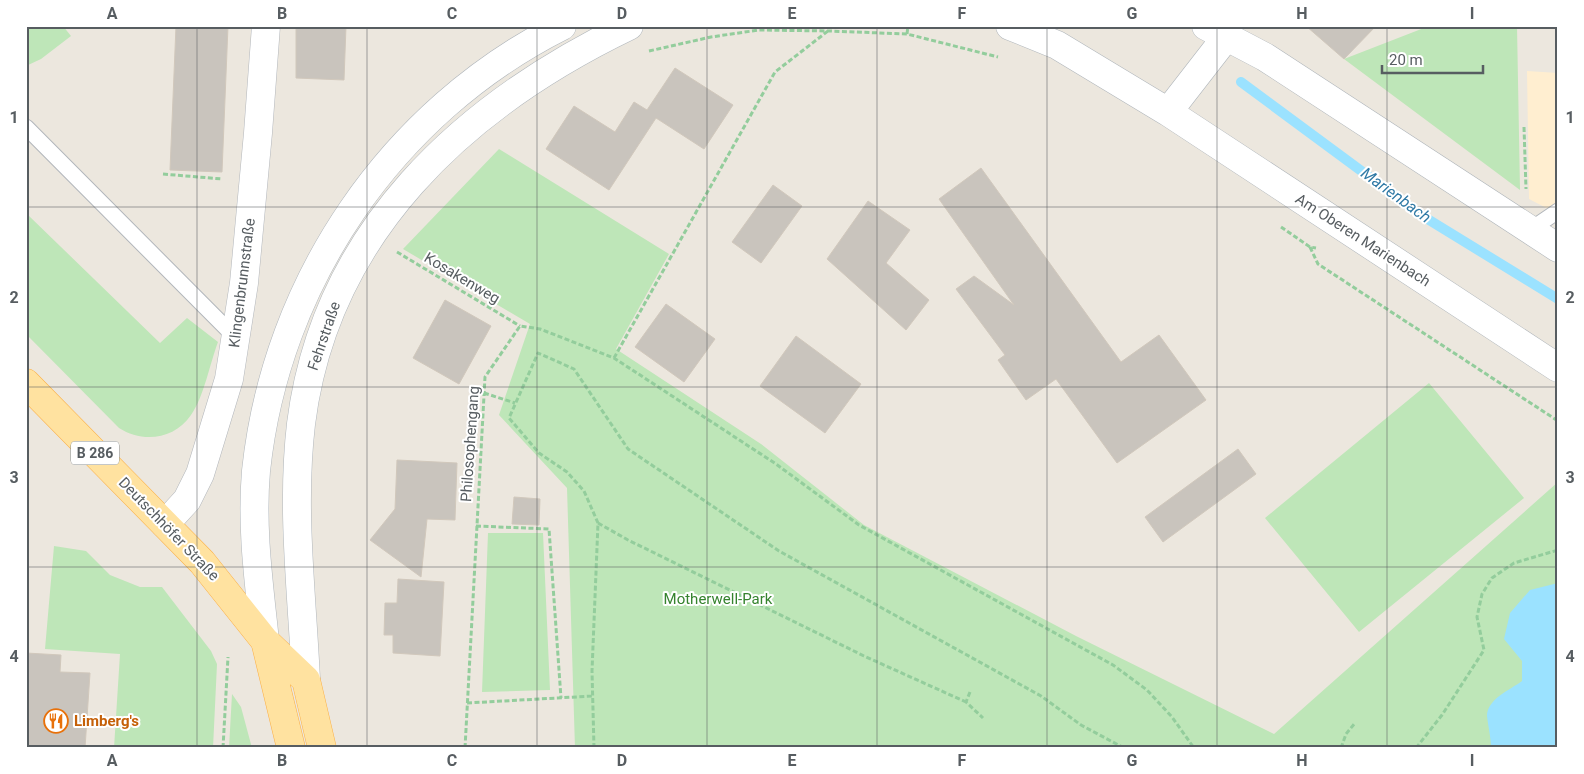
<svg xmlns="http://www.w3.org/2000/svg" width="1584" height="774" viewBox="0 0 1584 774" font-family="Roboto,sans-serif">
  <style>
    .commercial { fill: #ffeed0 }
    .green { fill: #bee6b8 }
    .water { fill: #9be2ff }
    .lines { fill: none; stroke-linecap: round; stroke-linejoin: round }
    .stream { stroke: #9be2ff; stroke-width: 10 }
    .building { fill: #c9c4bd; stroke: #d1c8bc }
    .service-casing { stroke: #b2b6bb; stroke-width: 17 }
    .minor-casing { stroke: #b2b6bb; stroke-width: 29 }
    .secondary-casing { stroke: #b0b6bb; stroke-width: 29 }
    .primary-casing { stroke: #fbb048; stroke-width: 29 }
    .path { stroke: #93cd9c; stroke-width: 3; stroke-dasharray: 5 2.5; stroke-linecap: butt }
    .service { stroke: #fff; stroke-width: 15 }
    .minor { stroke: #fff; stroke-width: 28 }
    .secondary { stroke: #fff; stroke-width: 28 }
    .primary { stroke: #ffe2a0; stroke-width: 28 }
    .grid { fill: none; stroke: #575d61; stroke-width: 1; stroke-opacity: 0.55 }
    .labels { text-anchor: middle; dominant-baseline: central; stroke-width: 4; stroke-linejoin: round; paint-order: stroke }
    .shield { fill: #fff; stroke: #898e90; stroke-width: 1 }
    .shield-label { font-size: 14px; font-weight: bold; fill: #575d61 }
    .street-label { font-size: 15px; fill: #575d61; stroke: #fff }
    .park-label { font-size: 15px; fill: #35832e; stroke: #fff }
    .food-label { font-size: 15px; font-weight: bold; fill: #c56008; stroke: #fff; text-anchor: start }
    .water-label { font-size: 16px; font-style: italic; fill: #2f79a5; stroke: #fff }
    .neatline { fill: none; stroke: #575d61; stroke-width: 2 }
    .grid-label { font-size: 16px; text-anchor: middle; font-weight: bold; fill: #575d61 }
  </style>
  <rect width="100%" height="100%" fill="#ece7de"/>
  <path class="commercial" d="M1527 71 1558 73V214L1529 199Z"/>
  <path class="green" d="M26 26H63L71 36 41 59 26 66Z
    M1429 26H1517L1520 190 1344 59Z
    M499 149 669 254 616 349 761 444 864 525 1076 636 1274 734 1558 482V748H575L567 488 499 415 530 324 403 249Z
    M27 214 160 343 187 318 218 342C210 363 204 397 191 415 174 440 142 443 119 428L26 334Z
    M1429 383 1524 498 1359 632 1265 518Z
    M488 533H543L550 690 482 692Z
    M54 546 86 551 110 575 140 587H162L211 651 217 664 213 748H114L120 654 45 649Z
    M232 694 241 707 252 748H229Z"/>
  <path class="water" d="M1558 583V748H1491C1491 738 1488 725 1487 716 1487 699 1510 690 1522 681V661L1504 639 1510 613 1530 590Z"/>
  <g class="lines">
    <path class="stream" d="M1241 82 1421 215 1558 299"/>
  </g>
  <path class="building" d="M176 26H228L222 172 170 170Z
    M296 26H346L344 80 296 78Z
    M1306 26H1376L1344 59Z
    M675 68 733 105 704 149 656 118 609 190 546 149 574 106 615 132 634 102 647 110Z
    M981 168 1121 362 1159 335 1206 400 1117 463 1056 379 1026 400 998 360 1005 355 956 289 974 276 1014 305 939 199Z
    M773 185 802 206 761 263 732 242Z
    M868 201 910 230 886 263 929 300 906 330 827 259Z
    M445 300 491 326 459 384 413 358Z
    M666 304 715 339 684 382 635 347Z
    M796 336 861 384 825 433 760 386Z
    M1238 449 1256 474 1163 542 1145 517Z
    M397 460 457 463 455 520 427 519 421 577 370 540 395 509Z
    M514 497 540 499 539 525 512 524Z
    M398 579 444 582 440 656 393 653V635H384L385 603H397Z
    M26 653 61 655 60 672 90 673 85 748H26Z"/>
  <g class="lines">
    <g class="service-casing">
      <path id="service" d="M26 127 236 338
        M1530 230 1558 211"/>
    </g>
    <g class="minor-casing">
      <path id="minor" d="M165 524 187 500 200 474 229 379 244 283 258 133 266 26"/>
    </g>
    <g class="secondary-casing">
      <path id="secondary" d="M1010 26 1057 45 1168 112 1558 368
        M1206 26 1265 57 1558 248
        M1168 112 1227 36
        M265 641C259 584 251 528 256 471 276 282 391 112 562 26
        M306 680C302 594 291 509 301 424 325 232 463 106 629 26"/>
    </g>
    <g class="primary-casing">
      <path id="primary" d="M26 383 202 562 265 641 306 680 322 748
        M265 641 291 748"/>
    </g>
    <path class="path" d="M907 34 908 26
      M649 51 711 37 759 30 829 31 907 34 998 57
      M1524 127 1526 189
      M163 174 222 179
      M1281 227 1310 247 1316 248
      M1310 247 1318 264 1558 421
      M397 252 520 326
      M614 358 775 72 828 31
      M484 393 515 403
      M598 523 628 540 864 656 966 702
      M476 526 549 529 561 698
      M970 692 966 702 983 718
      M467 703 593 696
      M223 748 228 657
      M465 748 485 377 520 326 540 329 614 358 776 464 859 525 1113 665 1147 690 1172 717 1194 748
      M594 748 592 671 598 523 584 491 567 472 539 453 509 418 538 353 574 369 628 449 779 551 1041 696 1081 725 1124 748
      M1341 748 1346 734 1355 723
      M1416 748 1442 715 1484 650 1477 617 1482 594 1492 578 1514 563 1558 550"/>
    <use href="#service" class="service"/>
    <use href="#minor" class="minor"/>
    <use href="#secondary" class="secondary"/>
    <use href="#primary" class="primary"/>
  </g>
  <path class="grid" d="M197 26V748M367 26V748M537 26V748M707 26V748M877 26V748M1047 26V748M1217 26V748M1387 26V748M26 207H1558M26 387H1558M26 567H1558"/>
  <defs>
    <g id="restaurant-ring" transform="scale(1.25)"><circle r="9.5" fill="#fff" stroke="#e8710a" stroke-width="1.5"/><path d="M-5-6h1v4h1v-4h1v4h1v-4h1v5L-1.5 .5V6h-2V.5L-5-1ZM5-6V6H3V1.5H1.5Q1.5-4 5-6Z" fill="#e8710a"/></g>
  </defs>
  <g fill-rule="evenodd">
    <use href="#restaurant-ring" x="56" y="721"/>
  </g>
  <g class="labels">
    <rect class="shield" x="71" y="441.5" width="48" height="23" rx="4"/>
    <g class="shield-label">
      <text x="95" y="453">B 286</text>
    </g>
    <g class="street-label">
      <text transform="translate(1363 240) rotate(33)">Am Oberen Marienbach</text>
      <text transform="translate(462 278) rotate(31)">Kosakenweg</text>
      <text transform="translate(242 283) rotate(-83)">Klingenbrunnstraße</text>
      <text transform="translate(324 336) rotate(-71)">Fehrstraße</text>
      <text transform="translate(470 444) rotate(-86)">Philosophengang</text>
      <text transform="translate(169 529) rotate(46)">Deutschhöfer Straße</text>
    </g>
    <g class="park-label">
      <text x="718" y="599">Motherwell-Park</text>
    </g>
    <g class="food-label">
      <text x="74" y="721">Limberg's</text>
    </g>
    <g class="water-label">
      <text transform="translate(1396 195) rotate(36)">Marienbach</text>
    </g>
  </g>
  <rect width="1584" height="774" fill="none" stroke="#ffffff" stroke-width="55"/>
  <path d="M1382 65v8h101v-8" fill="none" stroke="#575d61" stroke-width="2.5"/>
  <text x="1389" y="65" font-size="15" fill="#575d61" stroke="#ffffff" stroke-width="4" paint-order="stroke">20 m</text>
  <rect x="28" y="28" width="1528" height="718" class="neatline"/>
  <g class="grid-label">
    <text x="112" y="19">A</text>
    <text x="282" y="19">B</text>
    <text x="452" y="19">C</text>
    <text x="622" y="19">D</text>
    <text x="792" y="19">E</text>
    <text x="962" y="19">F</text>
    <text x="1132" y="19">G</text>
    <text x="1302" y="19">H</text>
    <text x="1472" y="19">I</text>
    <text x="14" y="123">1</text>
    <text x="1570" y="123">1</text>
    <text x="14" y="303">2</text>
    <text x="1570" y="303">2</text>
    <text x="14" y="483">3</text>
    <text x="1570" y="483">3</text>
    <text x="14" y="662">4</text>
    <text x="1570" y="662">4</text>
    <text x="112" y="766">A</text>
    <text x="282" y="766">B</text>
    <text x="452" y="766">C</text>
    <text x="622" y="766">D</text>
    <text x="792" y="766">E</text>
    <text x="962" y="766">F</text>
    <text x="1132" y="766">G</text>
    <text x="1302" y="766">H</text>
    <text x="1472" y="766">I</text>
  </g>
</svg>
